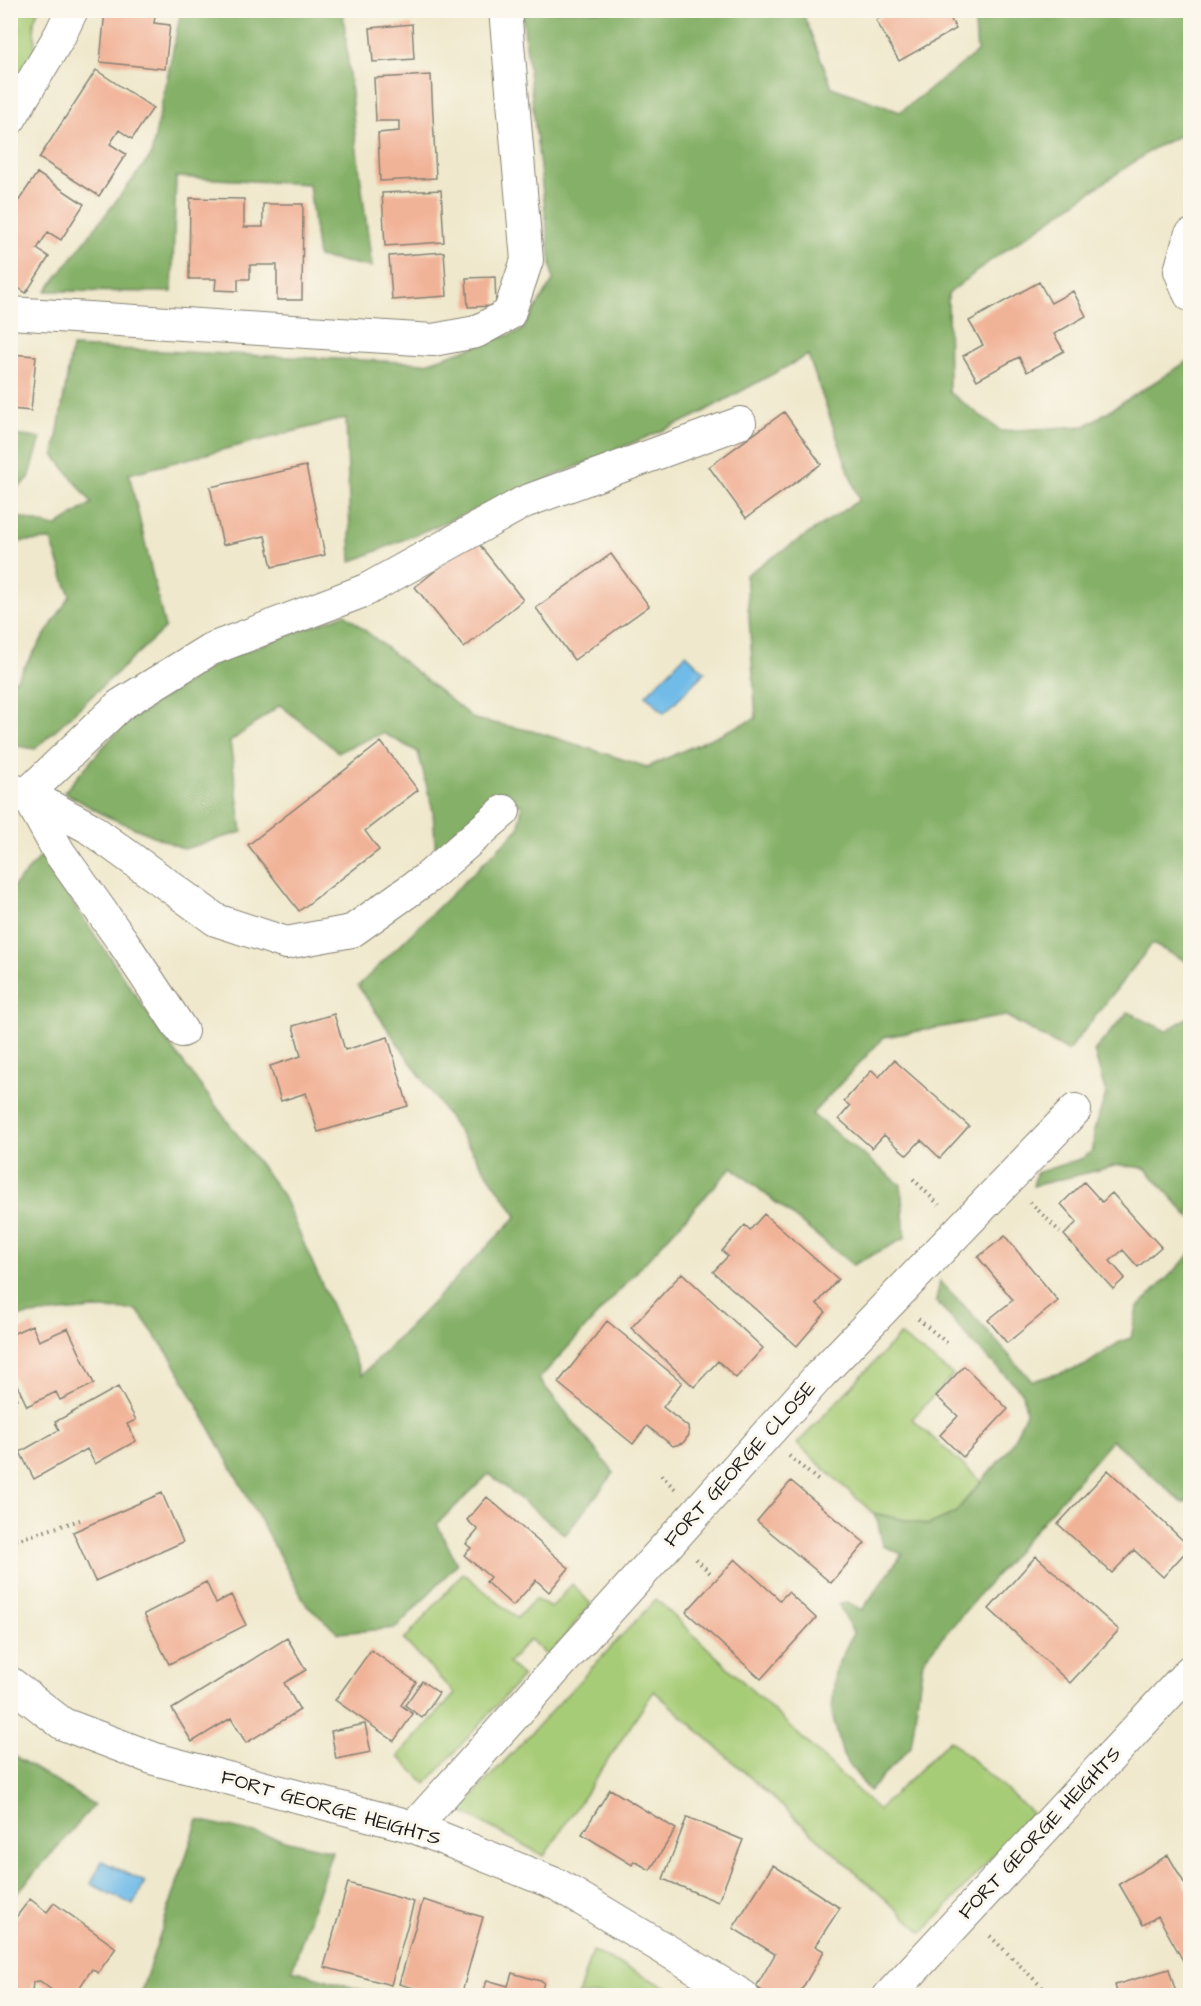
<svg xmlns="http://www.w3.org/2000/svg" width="1201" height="2006" viewBox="0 0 1201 2006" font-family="'Architects Daughter',sans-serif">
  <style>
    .green { fill: #a7cc77; stroke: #62744a; stroke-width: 1.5 }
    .forest { fill: #85b068; stroke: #506642; stroke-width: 1.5 }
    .water { fill: #6fbbe8; stroke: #466c82; stroke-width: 1.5 }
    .building { fill: #f1b398 }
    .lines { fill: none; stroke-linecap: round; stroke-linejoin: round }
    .street-casing { stroke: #868274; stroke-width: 34 }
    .path { stroke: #868274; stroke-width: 4; stroke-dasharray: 1.5 4.5; stroke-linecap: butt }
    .street { stroke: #fff; stroke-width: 32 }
    .labels { text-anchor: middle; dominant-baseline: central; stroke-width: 6; stroke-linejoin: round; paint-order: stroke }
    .street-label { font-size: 20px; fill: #1c1c1c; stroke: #fbf7ec }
  </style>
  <rect width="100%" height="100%" fill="#fbf7ec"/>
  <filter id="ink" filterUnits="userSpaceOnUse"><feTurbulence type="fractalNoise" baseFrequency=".0167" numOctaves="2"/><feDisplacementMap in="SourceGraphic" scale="12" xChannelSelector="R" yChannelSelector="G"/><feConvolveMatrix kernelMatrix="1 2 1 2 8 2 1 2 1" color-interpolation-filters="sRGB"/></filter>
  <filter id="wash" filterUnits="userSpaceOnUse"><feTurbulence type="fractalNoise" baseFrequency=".008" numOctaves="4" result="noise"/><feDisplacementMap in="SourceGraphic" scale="24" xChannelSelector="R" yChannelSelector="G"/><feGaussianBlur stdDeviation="1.35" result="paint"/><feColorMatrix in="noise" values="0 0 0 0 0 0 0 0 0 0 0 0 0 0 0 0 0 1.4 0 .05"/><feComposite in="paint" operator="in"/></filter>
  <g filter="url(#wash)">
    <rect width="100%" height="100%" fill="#efe8cc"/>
    <path class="green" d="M12 11H38L34 21 35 56 11 95V62L20 26Z
      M900 1335 953 1375 912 1419 981 1481 955 1513 928 1525 873 1513 797 1444Z
      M463 1573 517 1618 535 1599 551 1608 572 1584 591 1604 548 1657 530 1639 508 1663 523 1676 426 1784 398 1756 455 1694 404 1640Z
      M656 1599 878 1810 950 1740 1032 1813 923 1933 654 1691 544 1856 459 1810Z
      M592 1951 683 1995H578Z"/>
    <path class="forest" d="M181 11H343L355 135 372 267 318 257 309 184 176 177 172 292 46 291 151 156Z
      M522 11H802L832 87 900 112 977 52 974 11H1190V131L1156 147 990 261 948 294 949 392 1001 431 1085 426 1188 361 1190 363V963L1152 944 1068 1051 1006 1016 884 1037 812 1114 901 1185 905 1238 853 1265 732 1167 539 1379 614 1473 565 1535 489 1474 437 1524 457 1564 396 1628 339 1633 307 1606 172 1359 137 1310 93 1309 11 1317V889L41 856 167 1041 282 1194 362 1375 517 1216 358 986 519 828 522 805 496 801 436 855 433 811 418 752 383 733 338 752 280 705 230 742 242 832 184 849 104 815 64 792 111 738 133 718 219 661 345 614 474 719 537 732 647 767 756 718 746 575 859 500 808 355 692 418 351 562 346 418 129 474 165 628 35 749 11 745 10 681 16 680 70 596 51 540 11 542V515L55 527 92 503 54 455 72 347 426 363 521 331 553 281Z
      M11 435 41 438 29 478 11 494Z
      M1128 1012 1166 1031 1190 1016V1218L1145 1168 1119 1165 1033 1186 1036 1173 1083 1158 1093 1150 1094 1131 1106 1094 1094 1051Z
      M1190 1252V1500L1183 1503 1112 1440 923 1660 911 1747 869 1791 843 1756 832 1713 835 1670 853 1633 839 1605 847 1602 862 1610 902 1554 883 1546 878 1523 873 1513 928 1525 955 1513 1010 1448 1026 1413 1023 1393 973 1343 936 1301 940 1281 973 1315 1032 1381 1084 1366 1118 1343 1131 1338 1137 1308 1189 1256Z
      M11 1754 94 1805 11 1900Z
      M198 1820 332 1851 292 1970 379 1995H140Z"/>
    <path class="water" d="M686 654 705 672 664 713 646 695Z
      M102 1861 145 1882 133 1905 91 1884Z"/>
    <g id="blocks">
      <path class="building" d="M105 10H156L154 23 170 25 165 69 100 62Z
        M894 10H946L956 29 899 61 876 20Z
        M412 24 414 59 373 62 370 28Z
        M96 70 153 108 132 139 119 130 110 144 126 154 99 196 39 158Z
        M431 75 436 178 380 181 378 133 399 131V121H376L374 78Z
        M37 173 84 204 61 240 48 232 37 249 49 257 26 293 10 282V214Z
        M441 190 444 242 385 246 382 193Z
        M190 198 244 199V227H263V204H303L302 300H277V265H250V279H238V291L215 290 216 279H189Z
        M444 252 447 296 392 300 389 256Z
        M495 277 496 306 468 307 466 278Z
        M1039 282 1051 303 1073 291 1086 316 1054 334 1064 351 1027 372 1019 357 977 380 963 356 983 345 969 321Z
        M10 354 36 356 31 411 10 409Z
        M784 412 821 464 746 518 709 467Z
        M306 466 325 555 272 567 265 536 223 545 210 487Z
        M475 539 523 600 464 648 415 587Z
        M611 554 649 606 574 660 536 608Z
        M381 742 418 790 365 831 379 850 299 911 248 845Z
        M334 1014 345 1050 388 1037 408 1106 318 1132 306 1093 281 1101 270 1066 301 1056 293 1026Z
        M894 1060 969 1126 940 1158 921 1140 907 1155 884 1135 872 1148 839 1119 850 1106 844 1101 872 1070 879 1077Z
        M1084 1182 1102 1202 1112 1193 1161 1247 1138 1267 1123 1250 1110 1261 1125 1278 1113 1289 1064 1235 1077 1222 1061 1204Z
        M764 1214 838 1279 817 1304 826 1312 797 1346 713 1272 728 1256 722 1251 745 1225 750 1230Z
        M1005 1236 1058 1301 1007 1343 988 1320 1013 1300 978 1257Z
        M682 1273 763 1348 736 1378 718 1361 694 1387 631 1328Z
        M607 1321 682 1382 663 1407 688 1427 689 1435 683 1443 673 1446 647 1426 633 1444 558 1383Z
        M32 1325 39 1341 68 1328 94 1384 60 1400 56 1392 27 1406 10 1370V1335Z
        M964 1366 1008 1409 963 1457 940 1435 958 1416 936 1396Z
        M118 1387 136 1420 127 1424 136 1441 95 1464 87 1449 34 1479 20 1452 59 1430 55 1422Z
        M1108 1470 1190 1547 1163 1577 1134 1550 1112 1573 1058 1524Z
        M791 1481 865 1543 831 1583 757 1521Z
        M162 1493 183 1542 95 1581 73 1532Z
        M487 1497 569 1568 549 1592 536 1580 513 1606 486 1582 490 1577 464 1555 471 1548 466 1544 478 1530 467 1520Z
        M1036 1556 1119 1630 1070 1683 989 1609Z
        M735 1559 780 1600 788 1592 816 1618 761 1679 686 1612Z
        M206 1582 216 1603 231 1595 246 1625 169 1664 144 1614Z
        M287 1638 306 1670 284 1683 300 1710 246 1743 231 1718 192 1742 172 1709Z
        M371 1650 416 1682 401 1705 413 1714 394 1741 335 1700Z
        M422 1681 439 1693 422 1718 405 1705Z
        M365 1724 371 1752 336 1759 331 1731Z
        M610 1789 676 1829 650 1870 634 1861 632 1865 582 1834Z
        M687 1817 743 1840 718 1902 663 1879Z
        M1168 1855 1190 1893V1973L1158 1916 1143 1925 1119 1884Z
        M773 1865 840 1908 815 1946 824 1951 798 1996H770L756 1987 775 1954 733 1928Z
        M348 1883 414 1902 391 1985 324 1967Z
        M30 1899 47 1912 54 1903 116 1948 98 1973 92 1969 78 1990 65 1995 54 1992 40 1981 33 1982 32 1991 28 1996H10V1925Z
        M423 1900 483 1917 461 1996H442L399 1984Z
        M1169 1969 1177 1996H1118L1115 1985Z
        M512 1973 544 1982 540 1996H482L487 1980 508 1986Z"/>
    </g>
  </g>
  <g filter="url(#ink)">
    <use href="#blocks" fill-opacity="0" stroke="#868274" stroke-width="1.5"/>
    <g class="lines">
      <g class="street-casing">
        <path id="street" d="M10 119 60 35 72 10
          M1190 236 1180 271 1190 295
          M10 313 433 340 476 332 509 314 527 260 505 10
          M10 789 27 794 88 827 216 920 286 943 352 931 427 878 504 811
          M27 794 120 705 209 650 366 590 524 502 740 423
          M27 794 59 852 123 942 182 1031
          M10 1683 63 1724 155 1759 414 1827 558 1885 743 1996
          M414 1827 820 1375 1075 1110
          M889 1996 1190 1671"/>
      </g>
      <path class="path" d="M913 1179 939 1205
        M1030 1202 1060 1232
        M918 1319 947 1343
        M10 1398H18
        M789 1456 820 1482
        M661 1475 675 1489
        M10 1542 80 1520
        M696 1559 710 1573
        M990 1936 1046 1991"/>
      <use href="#street" class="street"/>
    </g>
  </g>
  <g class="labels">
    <g class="street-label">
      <text transform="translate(740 1464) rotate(-48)">FORT GEORGE CLOSE</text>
      <text transform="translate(331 1808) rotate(16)">FORT GEORGE HEIGHTS</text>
      <text transform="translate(1040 1833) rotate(-47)">FORT GEORGE HEIGHTS</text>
    </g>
  </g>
  <rect width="1201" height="2006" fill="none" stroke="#fbf7ec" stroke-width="36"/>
</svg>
